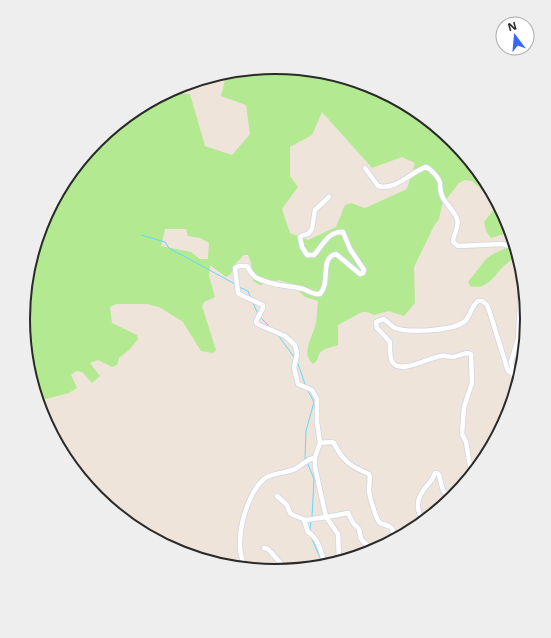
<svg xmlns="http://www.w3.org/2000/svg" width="551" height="638" viewBox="0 0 551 638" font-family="'Open Sans',sans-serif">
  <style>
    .green { fill: #b3ea91; fill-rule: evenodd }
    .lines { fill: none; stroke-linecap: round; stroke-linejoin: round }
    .stream { stroke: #62d9fb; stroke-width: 1 }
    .minor-casing { stroke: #cfd4e4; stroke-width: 6 }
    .minor { stroke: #fff; stroke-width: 4.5 }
    .rim { fill: none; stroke: #2a2a2a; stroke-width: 2 }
  </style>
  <rect width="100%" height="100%" fill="#eee4da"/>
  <path class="green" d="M276 67 372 86 454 141 494 200 472 181 465 180 459 183 448 197 442 205 439 219 434 226 414 267 415 303 404 316 389 311 374 315 367 312H362L338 325V345C333 347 323 348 320 353 317 358 318 361 313 364 300 354 313 336 316 323 317 316 317 309 318 301L305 297 291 284 279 280 260 285 253 281 251 263 248 255H244L234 265 231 274 226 277 210 265 209 276 215 297 204 302 202 306 216 350 213 353 201 351 183 322 159 307 147 304H116L110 307 112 323 137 335 138 339 130 349 119 358 117 365 112 367 98 360 90 363 100 376 92 383 82 372 76 371 71 375 77 388 69 393 42 400 40 403 23 319 42 222 97 140 170 92 190 94 205 146 232 155 250 134 246 105 221 96 226 76ZM322 112 372 168 402 157 415 163 407 189 365 208 351 203 345 205 336 227 308 240 290 233 282 209 298 187 290 176V147L312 135ZM165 229H186L188 236 200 238 209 243 208 259H200L191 252 161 246Z
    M497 205 509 223 511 232 491 238 486 231 484 222Z
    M513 245 516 258C496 265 493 292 470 286L468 282 486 259 493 254Z"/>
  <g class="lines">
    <path class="stream" d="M141 235 165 242 169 248 235 284
      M239 287 248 291 251 298
      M253 303 258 314
      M260 317 270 327
      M278 335 294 357
      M297 361 305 384
      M305 459 306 431 314 402 307 389
      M307 462 314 479 312 518
      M310 530 311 521
      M311 537 322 562"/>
    <g class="minor-casing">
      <path id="minor" d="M172 91 183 85
        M365 168 378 186C395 191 411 172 426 167 431 169 439 178 440 183 440 189 440 193 443 198 446 204 456 213 457 219 460 227 453 234 453 242L458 246 502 244 514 247
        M329 197 315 210 312 229 308 234 303 235 300 237 302 247 307 255H314C323 245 328 231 343 232L350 249 364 270 363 273 360 274 336 254C319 258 331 282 320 294 314 295 309 291 303 289 288 285 271 286 257 278 252 276 250 271 247 266H239L235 268 238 293 243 296 263 305V308L256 321 257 324 285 336 295 345 297 354 294 368 298 384 312 390 317 399V422L320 443 315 457V467L326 517 338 534 339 559
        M515 383 511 362 518 339 521 284
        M320 443 331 442 334 443C342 461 352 467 369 474 371 479 369 484 369 490 369 495 376 520 380 523 384 525 388 525 392 528L394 538
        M471 472 466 442 462 434 464 407 472 383 471 354C464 351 461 356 453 357 449 357 445 355 441 356 431 357 401 374 393 363 389 358 390 347 390 342L377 328 376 322 383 319C388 321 391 326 395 328 409 333 454 331 465 321 471 315 471 306 478 301H482L487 305 490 313 508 371 514 375
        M277 496 287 505 290 513 293 515 306 520 326 517
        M327 517 348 513 353 523 359 529 361 539 370 548 371 552
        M422 519C413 504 420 493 430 482 433 479 433 476 435 473H437L439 475C442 485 441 495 454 497
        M304 520 308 532C317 537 322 553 324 562
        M264 548 268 549 286 569
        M245 565C232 545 246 494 264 479 274 472 286 474 297 468 300 466 303 463 307 461 309 459 312 459 315 457"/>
    </g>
    <use href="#minor" class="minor"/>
  </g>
  <path d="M0 0H551V638H0ZM30 319a245 245 0 1 1 490 0a245 245 0 1 1-490 0Z" fill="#eee" fill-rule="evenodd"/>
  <path class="rim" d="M30 319a245 245 0 1 1 490 0a245 245 0 1 1-490 0Z"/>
  <g transform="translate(515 36) rotate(344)"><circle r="19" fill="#ffffff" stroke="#aaaaaa"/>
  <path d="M0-3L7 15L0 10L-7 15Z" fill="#3664ff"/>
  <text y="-6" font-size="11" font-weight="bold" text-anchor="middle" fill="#2a2a2a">N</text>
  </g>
</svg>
